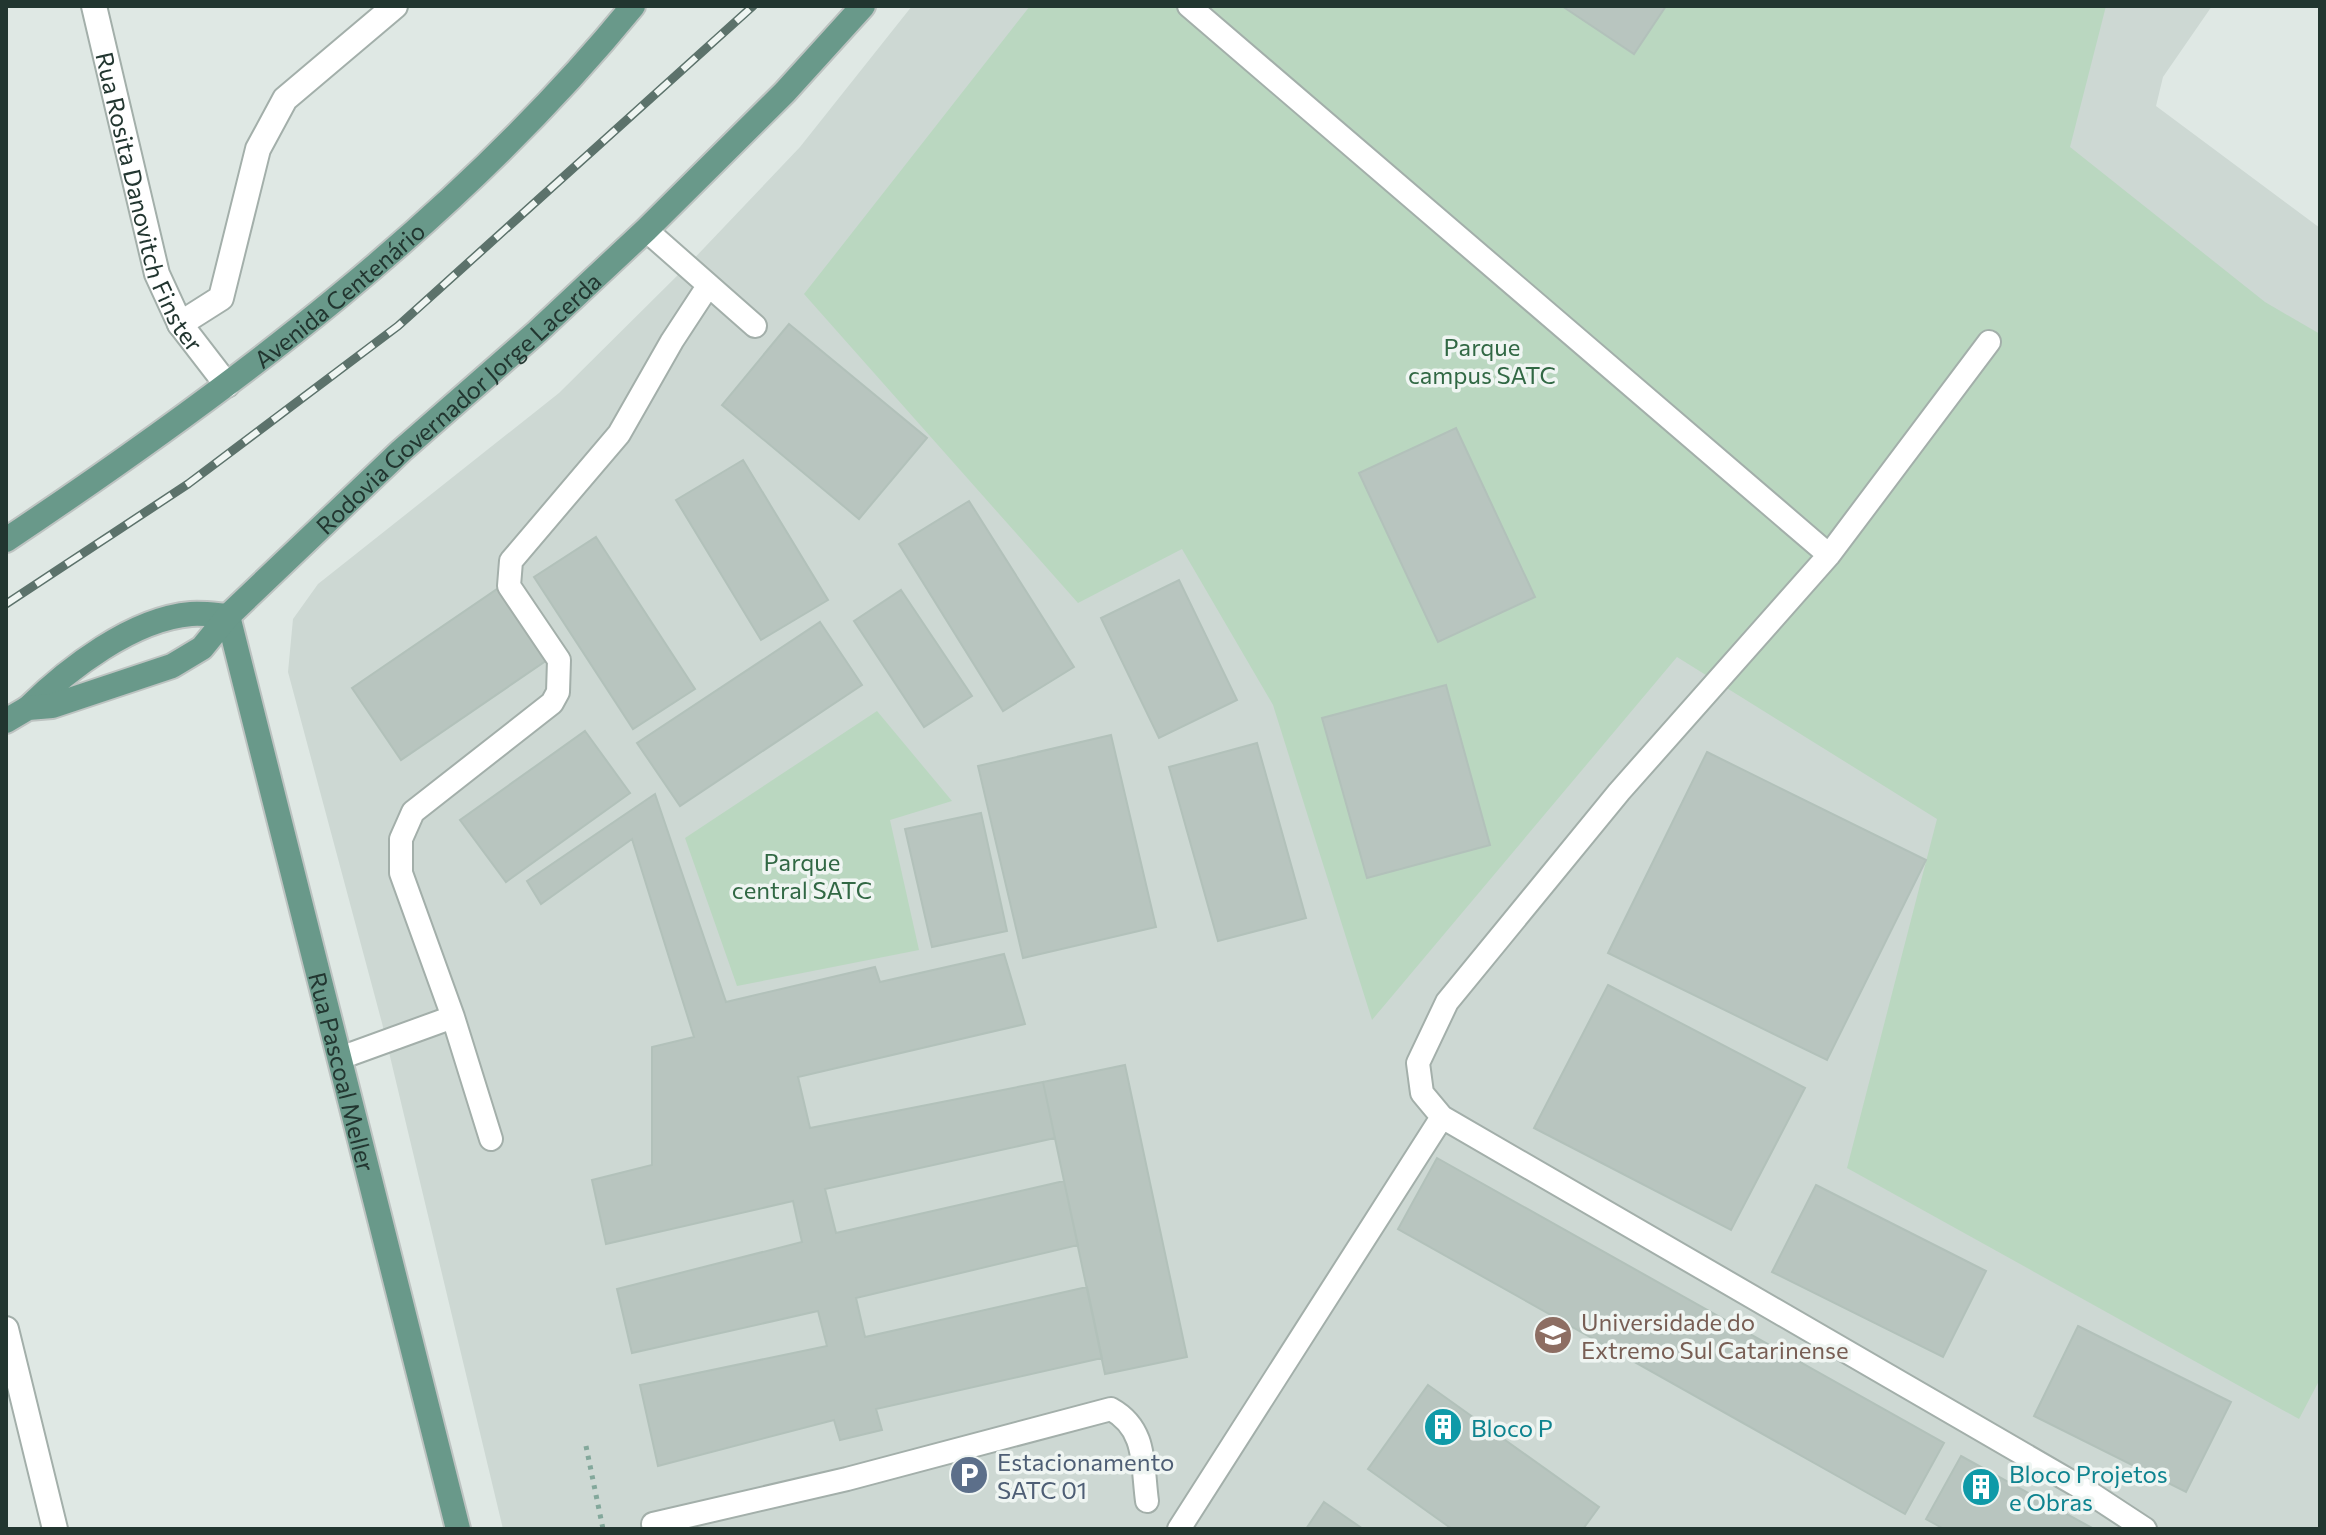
<svg xmlns="http://www.w3.org/2000/svg" width="2326" height="1535" viewBox="0 0 2326 1535" font-family="Commissioner,sans-serif">
  <style>
    .built { fill: #cdd8d3 }
    .green { fill: #bad7c0 }
    .building { fill: #b8c5bf; stroke: #b2c1ba; stroke-width: 2 }
    .lines { fill: none; stroke-linecap: round; stroke-linejoin: round }
    .service-casing { stroke: #a3afaa; stroke-width: 26 }
    .minor-casing { stroke: #a3afaa; stroke-width: 28 }
    .primary-casing { stroke: #bdc3c1; stroke-width: 28 }
    .path { stroke: #83a89b; stroke-width: 5; stroke-dasharray: 4 6; stroke-linecap: butt }
    .service { stroke: #fff; stroke-width: 22 }
    .minor { stroke: #fff; stroke-width: 24 }
    .primary { stroke: #69998a; stroke-width: 24 }
    .rail-casing { stroke: #5c726b; stroke-width: 9 }
    .rail { stroke: #eff5f2; stroke-width: 6; stroke-dasharray: 18; stroke-linecap: butt }
    .labels { text-anchor: middle; dominant-baseline: central; stroke-width: 7; stroke-linejoin: round; paint-order: stroke }
    .street-label { font-size: 24px; fill: #223630; stroke: #eff5f2 }
    .park-label { font-size: 24px; fill: #316844; stroke: #eff5f2 }
    .education-label { font-size: 24px; fill: #785e54; stroke: #eff5f2; text-anchor: start }
    .culture-label { font-size: 24px; fill: #0d838f; stroke: #eff5f2; text-anchor: start }
    .service-label { font-size: 24px; fill: #4e5e75; stroke: #eff5f2; text-anchor: start }
  </style>
  <rect width="100%" height="100%" fill="#dfe8e4"/>
  <path class="built" d="M912 6H2212L2163 77 2156 106 2320 228V1529H503L382 1023 288 672 293 619 318 584 559 393 686 267 800 147Z"/>
  <path class="green" d="M1030 6H2106L2070 147 2265 302 2320 334V1379L2299 1419 1847 1168 1937 819 1677 657 1372 1020 1273 705 1182 549 1078 603 804 294Z
    M877 711 952 801 890 820 919 950 737 986 685 838Z"/>
  <path class="building" d="M1562 6H1666L1634 54Z
    M789 324 927 438 859 519 722 405Z
    M1456 428 1535 597 1438 642 1359 473Z
    M743 460 828 600 761 640 676 500Z
    M969 501 1074 667 1003 711 899 544Z
    M596 537 695 689 633 729 534 577Z
    M1179 580 1237 700 1159 738 1101 618Z
    M503 585 553 656 401 760 352 688Z
    M901 590 972 696 924 727 854 621Z
    M820 622 862 685 680 806 637 743Z
    M1446 685 1490 845 1367 878 1322 718Z
    M585 731 630 793 506 882 460 820Z
    M1111 735 1156 927 1023 958 978 766Z
    M1257 743 1306 918 1218 941 1169 767Z
    M1707 752 1926 860 1827 1060 1608 953Z
    M655 794 726 1002 875 967 880 982 1004 954 1025 1024 798 1077 810 1128 1043 1082 1055 1138 825 1189 836 1233 1064 1181 1078 1245 856 1298 865 1337 1087 1287 1102 1358 876 1409 882 1430 840 1440 834 1420 658 1466 640 1385 827 1346 818 1311 632 1353 617 1289 802 1242 793 1201 606 1244 592 1180 652 1165V1047L694 1037 632 839 541 904 527 881Z
    M981 813 1007 931 932 947 905 829Z
    M1608 985 1805 1088 1731 1230 1534 1128Z
    M1125 1065 1187 1357 1105 1374 1043 1082Z
    M1437 1158 1944 1443 1905 1514 1398 1229Z
    M1816 1185 1986 1271 1943 1357 1772 1272Z
    M2078 1326 2231 1402 2186 1492 2034 1416Z
    M1428 1385 1599 1507 1583 1529H1452L1368 1469Z
    M1961 1456 2094 1529H1944L1926 1519Z
    M1324 1502 1363 1529H1306Z"/>
  <g class="lines">
    <g class="service-casing">
      <path id="service" d="M1189 6 1829 555
        M646 230 755 326
        M1989 342 1829 555 1619 792 1447 1002 1418 1063 1422 1093 1442 1117 2087 1491 2145 1529
        M453 1017 491 1139
        M340 1058 453 1017 401 873V839L413 812 552 703 558 692 559 660 509 586 511 561 619 434 672 341 708 286
        M654 1529 653 1524 847 1479 1111 1409C1147 1429 1142 1464 1147 1501
        M1179 1529 1442 1117"/>
    </g>
    <g class="minor-casing">
      <g id="minor">
        <path id="s1" d="M94 6 157 274 180 324 227 385"/>
        <path d="M180 324 221 298 258 149 285 99 395 6"/>
        <path d="M6 1329 55 1529"/>
      </g>
    </g>
    <g class="primary-casing">
      <g id="primary">
        <path id="s2" d="M6 540C232 389 460 218 633 6"/>
        <path id="s3" d="M228 616 458 1529"/>
        <path d="M28 708C68 669 132 619 191 614 203 613 216 615 228 616"/>
        <path id="s4" d="M6 721 28 708 52 706 172 666 202 648 228 616 401 451 537 332 646 230 785 92 863 6"/>
      </g>
    </g>
    <path class="path" d="M586 1446 603 1529"/>
    <use href="#service" class="service"/>
    <use href="#minor" class="minor"/>
    <use href="#primary" class="primary"/>
    <g class="rail-casing">
      <path id="rail" d="M6 604 188 484 398 326 753 6"/>
    </g>
    <use href="#rail" class="rail"/>
  </g>
  <defs>
    <g id="university-disc" transform="scale(2)"><circle r="9.5" fill="#8d6e63" stroke="#eff5f2"/><path d="M0-5L7-2L0 1L-7-2ZM-4 1L0 2.5L4 1V4Q0 6-4 4Z" fill="#fff"/></g>
    <g id="building-disc" transform="scale(2)"><circle r="9.5" fill="#0f9aa8" stroke="#eff5f2"/><path d="M-4-6H4V6H1V3H-1V6H-4ZM-2.5-4.3h1.7v1.8h-1.7ZM.8-4.3h1.7v1.8H.8ZM-2.5-1h1.7V.8h-1.7ZM.8-1h1.7V.8H.8Z" fill="#fff"/></g>
    <g id="parking-disc" transform="scale(2)"><circle r="9.5" fill="#5c6f8a" stroke="#eff5f2"/><path d="M-3.5-5.5H1a3.5 3.5 0 0 1 0 7H-1V5.5H-3.5ZM-1-3.4V-.6H.8a1.4 1.4 0 0 0 0-2.8Z" fill="#fff"/></g>
  </defs>
  <g fill-rule="evenodd">
    <use href="#university-disc" x="1553" y="1335"/>
    <use href="#building-disc" x="1443" y="1427"/>
    <use href="#parking-disc" x="969" y="1475"/>
    <use href="#building-disc" x="1981" y="1487"/>
  </g>
  <g class="labels">
    <g class="street-label">
      <text stroke="none"><textPath href="#s1" startOffset="204">Rua Rosita Danovitch Finster</textPath></text>
      <text stroke="none"><textPath href="#s2" startOffset="414">Avenida Centenário</textPath></text>
      <text stroke="none"><textPath href="#s4" startOffset="566">Rodovia Governador Jorge Lacerda</textPath></text>
      <text stroke="none"><textPath href="#s3" startOffset="470">Rua Pascoal Meller</textPath></text>
    </g>
    <g class="park-label">
      <text x="1482" y="346">Parque<tspan x="1482" dy="28">campus SATC</tspan></text>
      <text x="802" y="861">Parque<tspan x="802" dy="28">central SATC</tspan></text>
    </g>
    <g class="education-label">
      <text x="1581" y="1321">Universidade do<tspan x="1581" dy="28">Extremo Sul Catarinense</tspan></text>
    </g>
    <g class="culture-label">
      <text x="1471" y="1427">Bloco P</text>
      <text x="2009" y="1473">Bloco Projetos<tspan x="2009" dy="28">e Obras</tspan></text>
    </g>
    <g class="service-label">
      <text x="997" y="1461">Estacionamento<tspan x="997" dy="28">SATC 01</tspan></text>
    </g>
  </g>
  <rect width="2326" height="1535" fill="none" stroke="#223630" stroke-width="16"/>
</svg>
